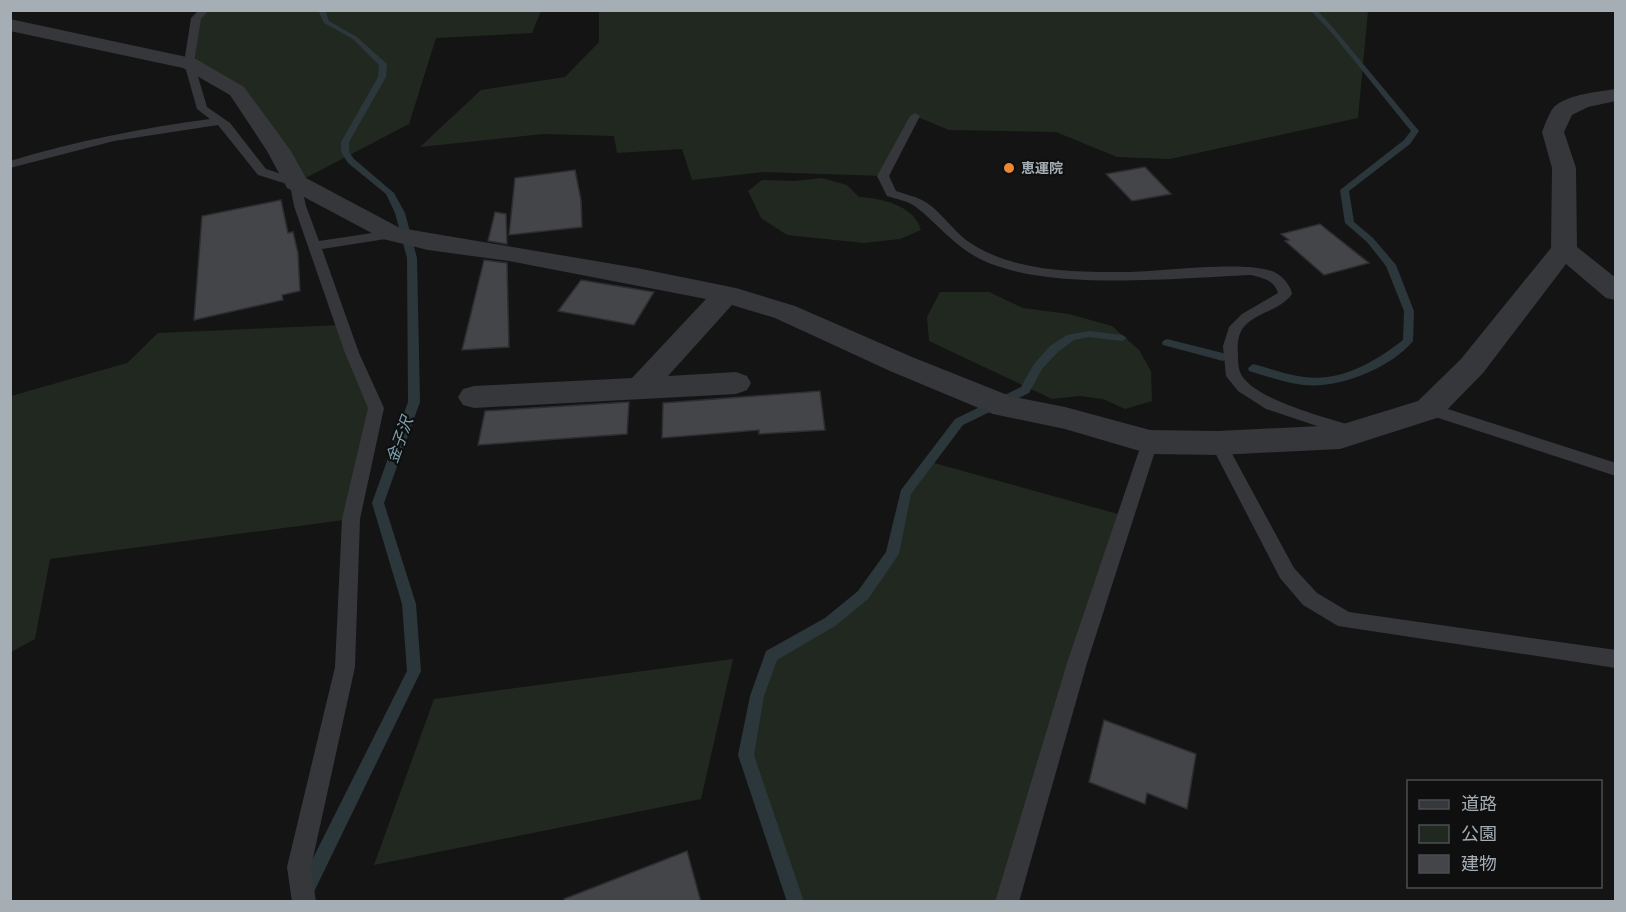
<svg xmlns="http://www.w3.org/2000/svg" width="1626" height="912" viewBox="0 0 1626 912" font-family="'Nunito Sans','Noto Sans JP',sans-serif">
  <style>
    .green { fill: #202820 }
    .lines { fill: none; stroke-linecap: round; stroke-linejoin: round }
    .stream { fill: #2c373b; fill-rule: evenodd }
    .building { fill: #434548; stroke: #2e2e31; stroke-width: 1.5 }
    .service { fill: #35373a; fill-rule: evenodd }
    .minor { fill: #35373a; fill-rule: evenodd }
    .poi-dot { fill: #ef8631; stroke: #0f0f10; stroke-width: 2 }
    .labels { text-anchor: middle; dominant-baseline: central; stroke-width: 4.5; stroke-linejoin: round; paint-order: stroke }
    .far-poi-label { font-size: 14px; font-weight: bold; fill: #a5aeb5; stroke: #0f0f10; text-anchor: start }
    .water-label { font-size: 16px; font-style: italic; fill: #7ca3b0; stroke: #0f0f10 }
  </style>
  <rect width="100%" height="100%" fill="#141415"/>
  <path class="green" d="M205 11H541L532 33 436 38 409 124 296 183 237 91 189 63 196 18Z
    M599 11H1368L1358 118 1170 159 1117 157 1056 132 949 130 915 116 883 176 764 172 692 180 682 149 617 153 614 136 543 134 420 147 481 90 565 77 599 42Z
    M822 178 847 185 859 197C882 198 915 206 921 230L900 239 864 243 787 235 761 218 748 191 762 180 794 181Z
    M940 292H989L1023 308 1069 314 1112 326 1139 350 1151 371 1152 401 1125 409 1103 399 1080 396 1052 399 929 341 927 317Z
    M342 325 376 408 351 519 50 559 35 639 11 652V396L127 363 158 333Z
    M927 461 1125 516 1007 901H796L746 755 757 696 771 656 830 622 863 595 892 554 905 493Z
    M733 659 701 799 374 865 434 699Z"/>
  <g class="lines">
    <path class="stream" d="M318 10H325L329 21 357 37 387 64 386 77 349 142V152L354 159 394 193 405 213 417 258 420 402 384 503 416 604 421 671 311 898 305 901 299 898 296 892 299 886 407 671 402 604 372 503 408 402 407 258 395 213 386 194 348 163 341 152V142L378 77 379 65 353 39 324 23Z
      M1310 10H1317L1335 30 1419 131 1410 144 1349 191 1354 222 1373 238 1396 265 1414 311 1413 341C1391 368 1338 389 1304 385 1285 383 1267 376 1249 371L1248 368 1253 364C1270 368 1286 375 1304 377 1341 382 1375 362 1403 340L1404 311 1386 266 1367 242 1345 223 1340 190 1404 140 1411 131 1331 32Z
      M1089 331 1122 335 1127 338 1122 341 1089 337 1074 340 1058 352 1042 369 1029 393 963 425 911 494 899 554 868 599 835 626 777 660 764 696 754 755 804 902H787L738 755 750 696 766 651 825 618 858 591 886 552 901 490 955 419 1021 387 1034 364 1050 346 1067 335Z
      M1167 339 1227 354 1228 357 1223 361 1163 345 1162 343 1163 341Z"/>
  </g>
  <path class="building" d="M1145 167 1171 194 1132 201 1106 174Z
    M575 170 581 200 582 227 509 235 515 178Z
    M281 200 288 233 293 232 298 253 300 291 282 295 283 300 194 320 202 216Z
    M495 212 506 214 507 244 488 241Z
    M1320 224 1369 263 1324 275 1285 241 1289 240 1281 234Z
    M484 260 507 263 509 347 462 350Z
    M581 280 654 292 634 325 558 311Z
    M820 391 825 430 759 434V430L662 438 663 403Z
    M629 402 627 434 478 445 485 411Z
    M1104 720 1196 754 1187 809 1147 793 1145 804 1089 782Z
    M687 851 701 902H565L564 899Z"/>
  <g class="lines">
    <path class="service" d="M199 10H209L201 19 194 63 207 107 230 123 266 169 300 180 306 206 319 241 392 230 398 234 392 238 322 249 359 353 384 408 360 519 355 667 311 867 316 902H292L287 867 335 667 342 519 368 408 345 353 294 206 290 185 258 175 218 125 114 141 10 168V161C76 141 142 128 210 119L197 109 184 63 191 18Z
      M915 113 920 116 889 176 896 191C904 194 914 196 922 200 939 209 951 228 966 240 1011 272 1072 272 1125 272 1160 272 1249 259 1276 273 1283 277 1291 286 1292 294 1280 311 1256 312 1243 328 1238 335 1237 345 1238 354 1238 360 1238 367 1240 372 1251 400 1332 419 1359 428L1361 432 1359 436 1353 438 1266 409 1238 391 1226 376 1223 346 1229 327 1242 314 1278 293C1274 280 1263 278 1251 275 1177 278 1046 292 980 259 954 246 938 224 916 207 909 201 896 199 887 196L877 176 910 116Z
      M1429 403 1616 463V476L1423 413 1421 409 1423 405Z
      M1150 436 1156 438 1158 442 1087 663 1019 902H995L1067 663 1142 442 1144 438Z
      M1218 437 1224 439 1294 568 1317 593 1349 612 1616 650V668L1338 626 1303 605 1280 578 1210 443 1212 439Z"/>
    <path class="minor" d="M10 19 196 59 244 87 291 151 306 178 400 228 637 268 736 288 795 306 912 357 1010 396 1065 407 1150 430 1218 431 1340 425 1418 401 1461 359 1551 248 1552 168 1542 132C1545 125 1549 112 1555 106 1570 94 1597 92 1616 89V101L1588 107 1572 115 1564 132 1576 168 1577 247 1616 278V300L1606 298 1566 264 1483 373 1440 417 1340 449 1218 455 1150 454 1065 429 993 414 890 371 775 318 732 305 668 376 736 372 747 376 751 383 747 390 736 394 474 408 463 405 458 397 463 389 474 386 632 378 706 299 509 261 428 250 383 239 287 188 267 151 230 95 183 68 10 31Z"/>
  </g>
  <circle class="poi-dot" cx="1009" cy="168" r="6"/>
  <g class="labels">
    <g class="far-poi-label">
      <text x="1021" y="168">恵運院</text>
    </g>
    <g class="water-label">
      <text transform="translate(400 440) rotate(-70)">金子沢</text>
    </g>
  </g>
  <rect width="1626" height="912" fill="none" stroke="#a5aeb5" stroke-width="24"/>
  <rect x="1407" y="780" width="195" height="108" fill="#0f0f10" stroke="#4b4f52" stroke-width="1.5"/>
  <rect x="1419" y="800" width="30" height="9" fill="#35373a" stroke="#4b4f52" stroke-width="1.5"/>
  <text x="1461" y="810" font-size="18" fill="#a5aeb5">道路</text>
  <rect x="1419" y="825" width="30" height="18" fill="#202820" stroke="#4b4f52" stroke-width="1.5"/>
  <text x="1461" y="840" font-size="18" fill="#a5aeb5">公園</text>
  <rect x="1419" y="855" width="30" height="18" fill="#434548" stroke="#4b4f52" stroke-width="1.5"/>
  <text x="1461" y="870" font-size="18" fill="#a5aeb5">建物</text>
</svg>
